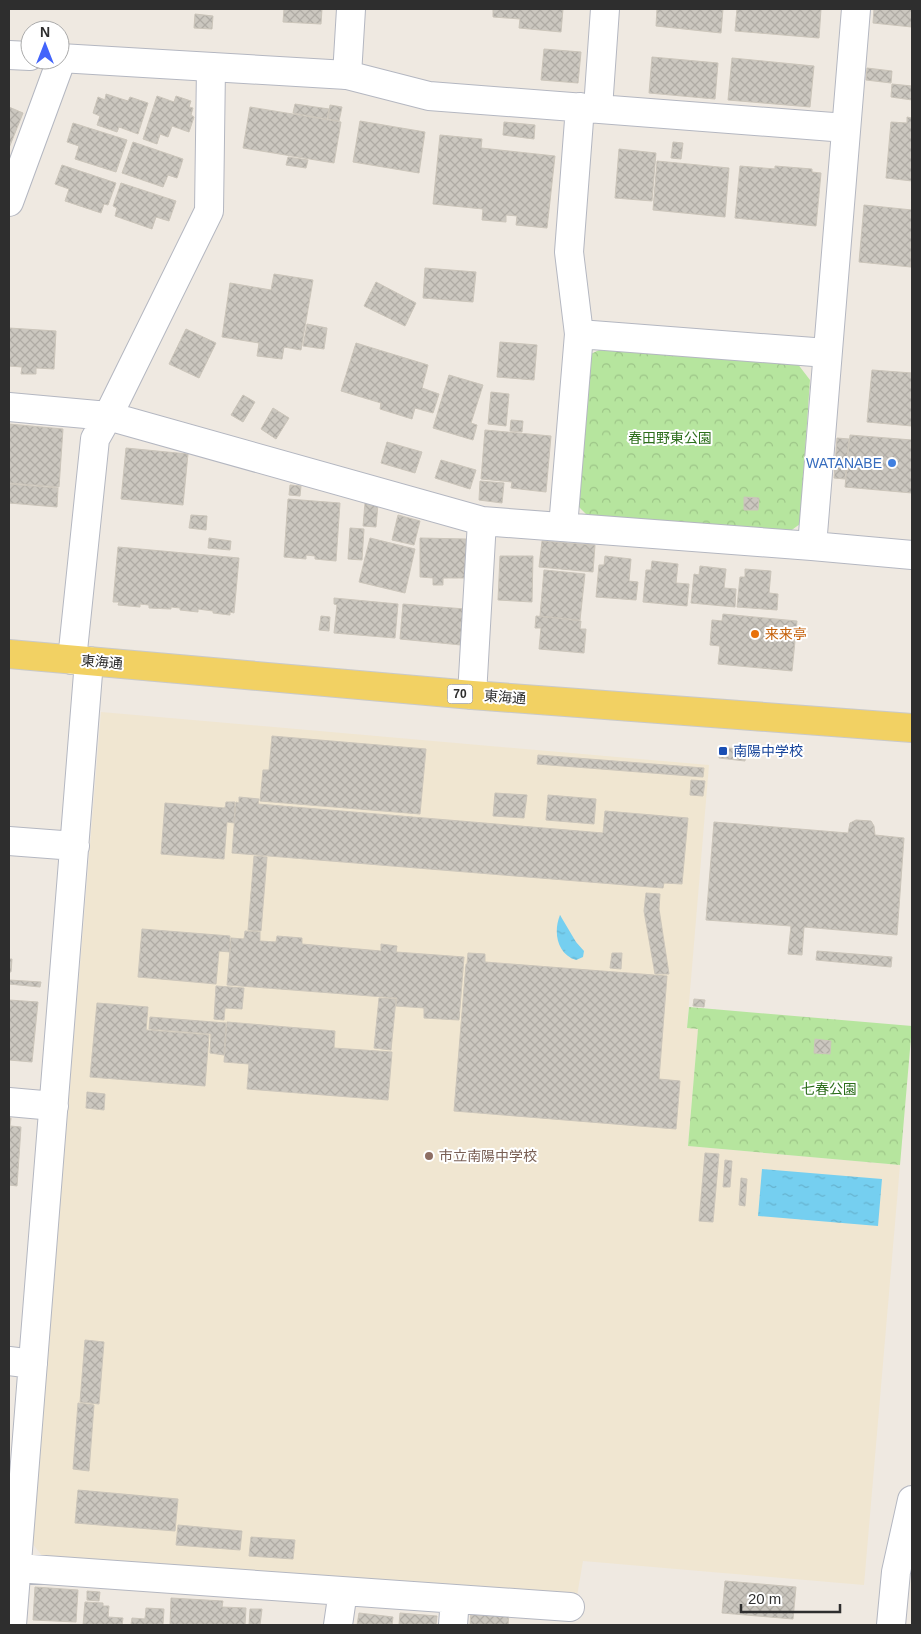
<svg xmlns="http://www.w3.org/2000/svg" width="921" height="1634" viewBox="0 0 921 1634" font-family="Helvetica,'Noto Sans JP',sans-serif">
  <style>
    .education { fill: #f0e6d1 }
    .forest { fill: url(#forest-crowns) }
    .water { fill: url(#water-ripples) }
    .building { fill: url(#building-cross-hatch); stroke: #cbc5ba }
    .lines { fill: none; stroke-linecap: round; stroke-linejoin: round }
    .street-casing { stroke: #b4b7c1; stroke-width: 30 }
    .secondary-casing { stroke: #b4b7c1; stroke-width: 30 }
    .primary-casing { stroke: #c9c9c9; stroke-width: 30 }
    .street { stroke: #fff; stroke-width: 28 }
    .secondary { stroke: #fff; stroke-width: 28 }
    .primary { stroke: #f2d163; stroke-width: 28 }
    .shop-dot { fill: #3f7fe0; stroke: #fff; stroke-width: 2 }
    .food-dot { fill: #e8710a; stroke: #fff; stroke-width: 2 }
    .transit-dot { fill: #1a4fb4; stroke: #fff; stroke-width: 2 }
    .education-dot { fill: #8d6e63; stroke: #fff; stroke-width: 2 }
    .labels { text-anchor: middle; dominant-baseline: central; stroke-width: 4; stroke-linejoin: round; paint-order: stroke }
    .shield { fill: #fff; stroke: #6d6d6d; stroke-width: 1 }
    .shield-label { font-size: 12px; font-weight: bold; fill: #2e2e2e }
    .park-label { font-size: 14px; fill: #2c6e1b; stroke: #fff }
    .shop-label { font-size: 14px; fill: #366cbe; stroke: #fff; text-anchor: end }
    .food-label { font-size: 14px; fill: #c56008; stroke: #fff; text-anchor: start }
    .street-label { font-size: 14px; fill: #2e2e2e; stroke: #fff }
    .transit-label { font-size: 14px; fill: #164399; stroke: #fff; text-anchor: start }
    .education-label { font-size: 14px; fill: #785e54; stroke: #fff; text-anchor: start }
  </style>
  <defs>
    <pattern id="forest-crowns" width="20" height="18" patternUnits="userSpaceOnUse" patternTransform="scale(1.25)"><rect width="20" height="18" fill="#b6e59e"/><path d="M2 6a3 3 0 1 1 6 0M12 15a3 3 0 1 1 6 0" fill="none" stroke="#9dc588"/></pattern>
    <pattern id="water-ripples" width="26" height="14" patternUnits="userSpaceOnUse" patternTransform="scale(1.25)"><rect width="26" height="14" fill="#75cff0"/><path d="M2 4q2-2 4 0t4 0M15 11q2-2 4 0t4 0" fill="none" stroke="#66b2ce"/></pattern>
    <pattern id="building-cross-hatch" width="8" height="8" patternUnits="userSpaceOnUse" patternTransform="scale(1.25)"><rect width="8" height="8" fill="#cbc7bf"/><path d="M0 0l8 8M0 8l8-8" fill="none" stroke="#afaba4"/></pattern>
  </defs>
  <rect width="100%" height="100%" fill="#efe9e1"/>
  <path class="education" d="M101 712 709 765 687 1027 698 1029 688 1146 900 1165 864 1585 583 1561 577 1596 43 1557 32 1543Z"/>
  <path class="forest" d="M603 348 797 363 810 380 800 524 789 532 589 517 578 506 591 354Z
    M689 1007 912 1026 900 1165 688 1146 698 1029 687 1028Z"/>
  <path class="water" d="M560 915 576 942 584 951 583 957 576 960C557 954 553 932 560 915Z
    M762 1169 882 1179 878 1226 758 1216Z"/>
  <path class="building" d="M284 9H322L321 24 283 22Z
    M493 9H563L561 32 519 28 520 19 493 17Z
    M657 9H723L721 33 656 26Z
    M737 9H821L819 38 735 31Z
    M874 9H912V27L873 23Z
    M195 14 213 16 212 29 194 28Z
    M544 49 581 52 578 83 541 80Z
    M652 57 718 63 715 99 649 93Z
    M732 58 814 66 810 107 728 100Z
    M867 68 892 71 891 83 866 80Z
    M892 84 912 86V100L891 97Z
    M106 94 128 101 130 97 148 103 138 134 119 127 117 132 97 125 100 116 93 113 98 97 105 100Z
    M157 96 174 102 176 96 191 101 189 107 193 108 191 115 194 117 189 132 172 126 168 137 160 134 157 144 143 139Z
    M295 104 329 109 327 119 293 113Z
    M330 105 342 107 339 121 328 119Z
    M9 107 23 113 9 148Z
    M250 107 341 122 334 163 243 148Z
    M907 117 912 118V181L886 178 891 122 907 123Z
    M360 121 425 132 419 173 353 162Z
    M504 122 535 125 534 139 503 135Z
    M73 123 127 140 116 172 75 159 79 146 67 142Z
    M440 135 482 139 481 148 555 156 547 228 516 225 517 216 506 215V222L482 220 483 209 433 204Z
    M133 142 183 159 177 178 168 175 163 187 122 173Z
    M673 142 683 143 681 159 671 158Z
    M619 149 656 153 652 201 615 198Z
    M288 157 308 160 306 168 286 165Z
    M657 161 729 168 725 217 653 210Z
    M62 165 116 183 108 205 104 204 101 213 65 201 69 189 55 184Z
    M740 166 775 169V166L812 169V172L821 173 816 226 735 218Z
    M121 183 176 201 169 221 156 217 152 229 115 216 117 208 113 206Z
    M864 205 912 210 911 267 859 262Z
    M425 268 476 272 473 302 423 298Z
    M274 274 313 280 301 350 284 347 282 359 257 356 259 343 222 337 230 283 271 290Z
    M376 282 416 303 405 326 364 306Z
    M307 324 327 328 324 349 303 346Z
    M9 328 56 331 54 369 36 368V374H21L22 367 9 366Z
    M186 329 216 343 199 378 169 364Z
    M500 342 537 345 534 380 497 377Z
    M356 343 428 365 422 388 439 394 433 413 415 408 412 419 380 409 381 403 341 391Z
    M872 370 912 373V426L867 422Z
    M449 375 483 385 471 423 477 425 473 440 433 428Z
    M491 392 509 394 506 426 488 424Z
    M243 395 255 402 243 422 231 415Z
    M273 408 289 418 276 439 261 429Z
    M511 420 523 421 522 432 510 431Z
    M9 424 63 429 59 487 9 483Z
    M485 430 551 436 546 492 511 488 512 482 481 479Z
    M850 435 912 440V493L845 487Z
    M837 438 849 439 845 479 834 478Z
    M387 442 422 452 415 473 381 463Z
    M126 448 188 454 183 505 121 499Z
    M441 460 476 470 470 489 435 478Z
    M480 481 504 483 502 503 479 500Z
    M9 484 58 488 57 507 9 503Z
    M290 485 301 486 300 496 289 495Z
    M744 497 759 498 758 510H744Z
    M288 499 340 503 336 561 315 559V556L306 555V559L284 557Z
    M365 503 378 504 376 527 363 526Z
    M191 515 207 516 206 530 189 528Z
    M398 515 420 521 414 545 392 540Z
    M350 528 364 529 362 560 348 559Z
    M209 538 231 541 230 550 208 548Z
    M370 538 415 549 405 593 359 582Z
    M420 538 466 539V578H443V585H433V578L420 577Z
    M542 541 595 545 593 572 539 567Z
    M118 547 239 558 234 613 230 612V615L213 613V611L198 609V612L180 610V608L171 607V609L149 608V605L140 604V607L118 605 119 602H113Z
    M500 556H533L532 602 498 600Z
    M605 556 631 559 629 581 638 582 636 600 596 597 599 565H604Z
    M652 561 678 564 676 583 689 584 687 606 643 602 646 570H651Z
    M700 566 726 569 724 588 736 589 735 607 691 603 694 574 699 575Z
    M745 569 771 571 769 593 778 594 777 610 737 607 740 577H745Z
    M544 570 585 574 580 620 540 616Z
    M334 598 398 604 395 638 334 633 337 605 334 604Z
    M403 604 465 609 461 645 400 639Z
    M723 614 797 621 792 671 718 664 720 646 710 645 712 620 722 621Z
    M321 616 330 617 329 631 319 630Z
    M536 616 581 621 580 629H586L584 653 539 649 541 628H535Z
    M272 736 426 749 420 814 260 801 263 770H269Z
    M720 747 746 750 745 761 719 758Z
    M538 755 704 768 703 777 537 764Z
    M691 780 705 781 703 796 690 795Z
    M495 793 527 795 524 818 493 816Z
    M548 795 596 799 594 824 546 820Z
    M239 797 259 799 258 804 603 833 605 811 688 818 682 884 664 883 663 888 232 853 236 802 239 803Z
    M226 802H235L234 823 227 822 224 859 161 854 165 803 225 808Z
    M856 820 871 821 874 826 875 835 904 838 897 935 804 927 802 955 788 954 791 926 706 920 714 822 848 833 850 823Z
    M254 856 267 857 261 931 248 930Z
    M646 893 660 894 659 909 669 974H655L644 911Z
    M142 929 230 936V952L219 951 216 984 138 977Z
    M245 931 260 932V941L276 942 277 936 302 938V944L381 951V944L397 946 396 952 464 957 459 1020 424 1018V1008L396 1006 397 998 227 985 231 938 244 939Z
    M817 951 892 957 891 967 816 960Z
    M468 953 485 954V962L667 976 659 1079 680 1081 676 1129 454 1111 466 964H467Z
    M612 953H622L621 969 610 968Z
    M9 959H12L11 972H9Z
    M9 980 41 982 40 987 9 984Z
    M216 986 244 988 242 1009 225 1008 224 1020 214 1019Z
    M379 998 396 999 391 1050 374 1048Z
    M694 999 705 1000 704 1007 693 1006Z
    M9 1000 38 1002 32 1062 9 1060Z
    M97 1003 148 1007 146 1030 209 1035 205 1086 90 1077Z
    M150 1017 226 1023 224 1055 210 1053 211 1034 149 1029Z
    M227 1022 335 1031 334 1048 392 1052 388 1100 247 1089 249 1064 224 1062Z
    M815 1039 831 1041 830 1054 814 1053Z
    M87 1092 105 1094 104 1110 86 1108Z
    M9 1118H11L10 1126 21 1127 17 1186 9 1185Z
    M705 1153 719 1154 713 1222 699 1221Z
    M725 1160 732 1161 730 1187H723Z
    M741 1178 747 1179 745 1206 739 1205Z
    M85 1340 104 1342 99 1404 80 1402Z
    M78 1403 94 1405 89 1471 73 1469Z
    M78 1490 178 1499 175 1531 75 1523Z
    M178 1525 242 1531 240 1550 176 1545Z
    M251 1537 295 1540 293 1559 249 1556Z
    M725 1581 796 1587 793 1619 722 1613Z
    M35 1587 78 1590 76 1622 33 1620Z
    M87 1591 100 1592 99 1601 87 1600Z
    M171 1598 223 1601 222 1607 246 1608 245 1625H170Z
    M85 1602 103 1603V1606H109L108 1617 123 1618 122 1625H83Z
    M146 1608 164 1609 163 1625H131L132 1618 145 1619Z
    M250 1609H262L260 1625H249Z
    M471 1611 509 1614 508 1625H470Z
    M359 1613 393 1617 392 1625H357Z
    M400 1613 437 1616 436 1625H399Z"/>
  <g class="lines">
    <g class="street-casing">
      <path id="street" d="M347 75 429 96 846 128
        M598 108 605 9
        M9 202 62 58
        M579 334 827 353
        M9 407 108 416 482 521 812 546 856 9
        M563 527 579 334 569 252 580 107
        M812 546 912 555
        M72 660 95 439 108 416 209 211 211 67
        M472 695 482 521
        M9 841 75 846
        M9 1102 54 1106
        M9 1361 33 1364
        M17 1568 570 1607
        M12 1625 89 661
        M338 1625 343 1591
        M453 1625 455 1599
        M891 1625 896 1572 912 1500"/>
    </g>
    <g class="secondary-casing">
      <path id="secondary" d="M9 55 30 56
        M60 58 347 75 351 9"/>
    </g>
    <g class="primary-casing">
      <path id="primary" d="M9 654 472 695 912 728"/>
    </g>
    <use href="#street" class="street"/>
    <use href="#secondary" class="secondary"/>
    <use href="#primary" class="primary"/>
  </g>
  <circle class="shop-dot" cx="892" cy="463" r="5"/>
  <circle class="food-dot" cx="755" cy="634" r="5"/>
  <rect class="transit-dot" x="718" y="746" width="10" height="10" rx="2.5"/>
  <circle class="education-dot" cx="429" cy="1156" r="5"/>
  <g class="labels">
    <rect class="shield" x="447.5" y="684.5" width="25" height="19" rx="4"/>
    <g class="shield-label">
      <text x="460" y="694">70</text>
    </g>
    <g class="park-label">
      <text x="670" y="438">春田野東公園</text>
      <text x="829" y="1089">七春公園</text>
    </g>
    <g class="shop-label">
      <text x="882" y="463">WATANABE</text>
    </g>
    <g class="food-label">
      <text x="765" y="634">来来亭</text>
    </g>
    <g class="street-label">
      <text transform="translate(102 662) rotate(5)">東海通</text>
      <text transform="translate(505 697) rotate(4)">東海通</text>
    </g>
    <g class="transit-label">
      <text x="733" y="751">南陽中学校</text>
    </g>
    <g class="education-label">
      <text x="439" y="1156">市立南陽中学校</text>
    </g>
  </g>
  <rect width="921" height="1634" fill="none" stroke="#2e2e2e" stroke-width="20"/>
  <g transform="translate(45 45)"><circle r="24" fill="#ffffff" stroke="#ababab"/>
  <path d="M0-4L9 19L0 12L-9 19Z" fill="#4264fb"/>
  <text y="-8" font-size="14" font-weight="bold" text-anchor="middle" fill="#2e2e2e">N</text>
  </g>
  <path d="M741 1604v8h99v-8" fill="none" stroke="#2e2e2e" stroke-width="2.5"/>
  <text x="748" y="1604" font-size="15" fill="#2e2e2e" stroke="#ffffff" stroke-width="4" paint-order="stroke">20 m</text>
</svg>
